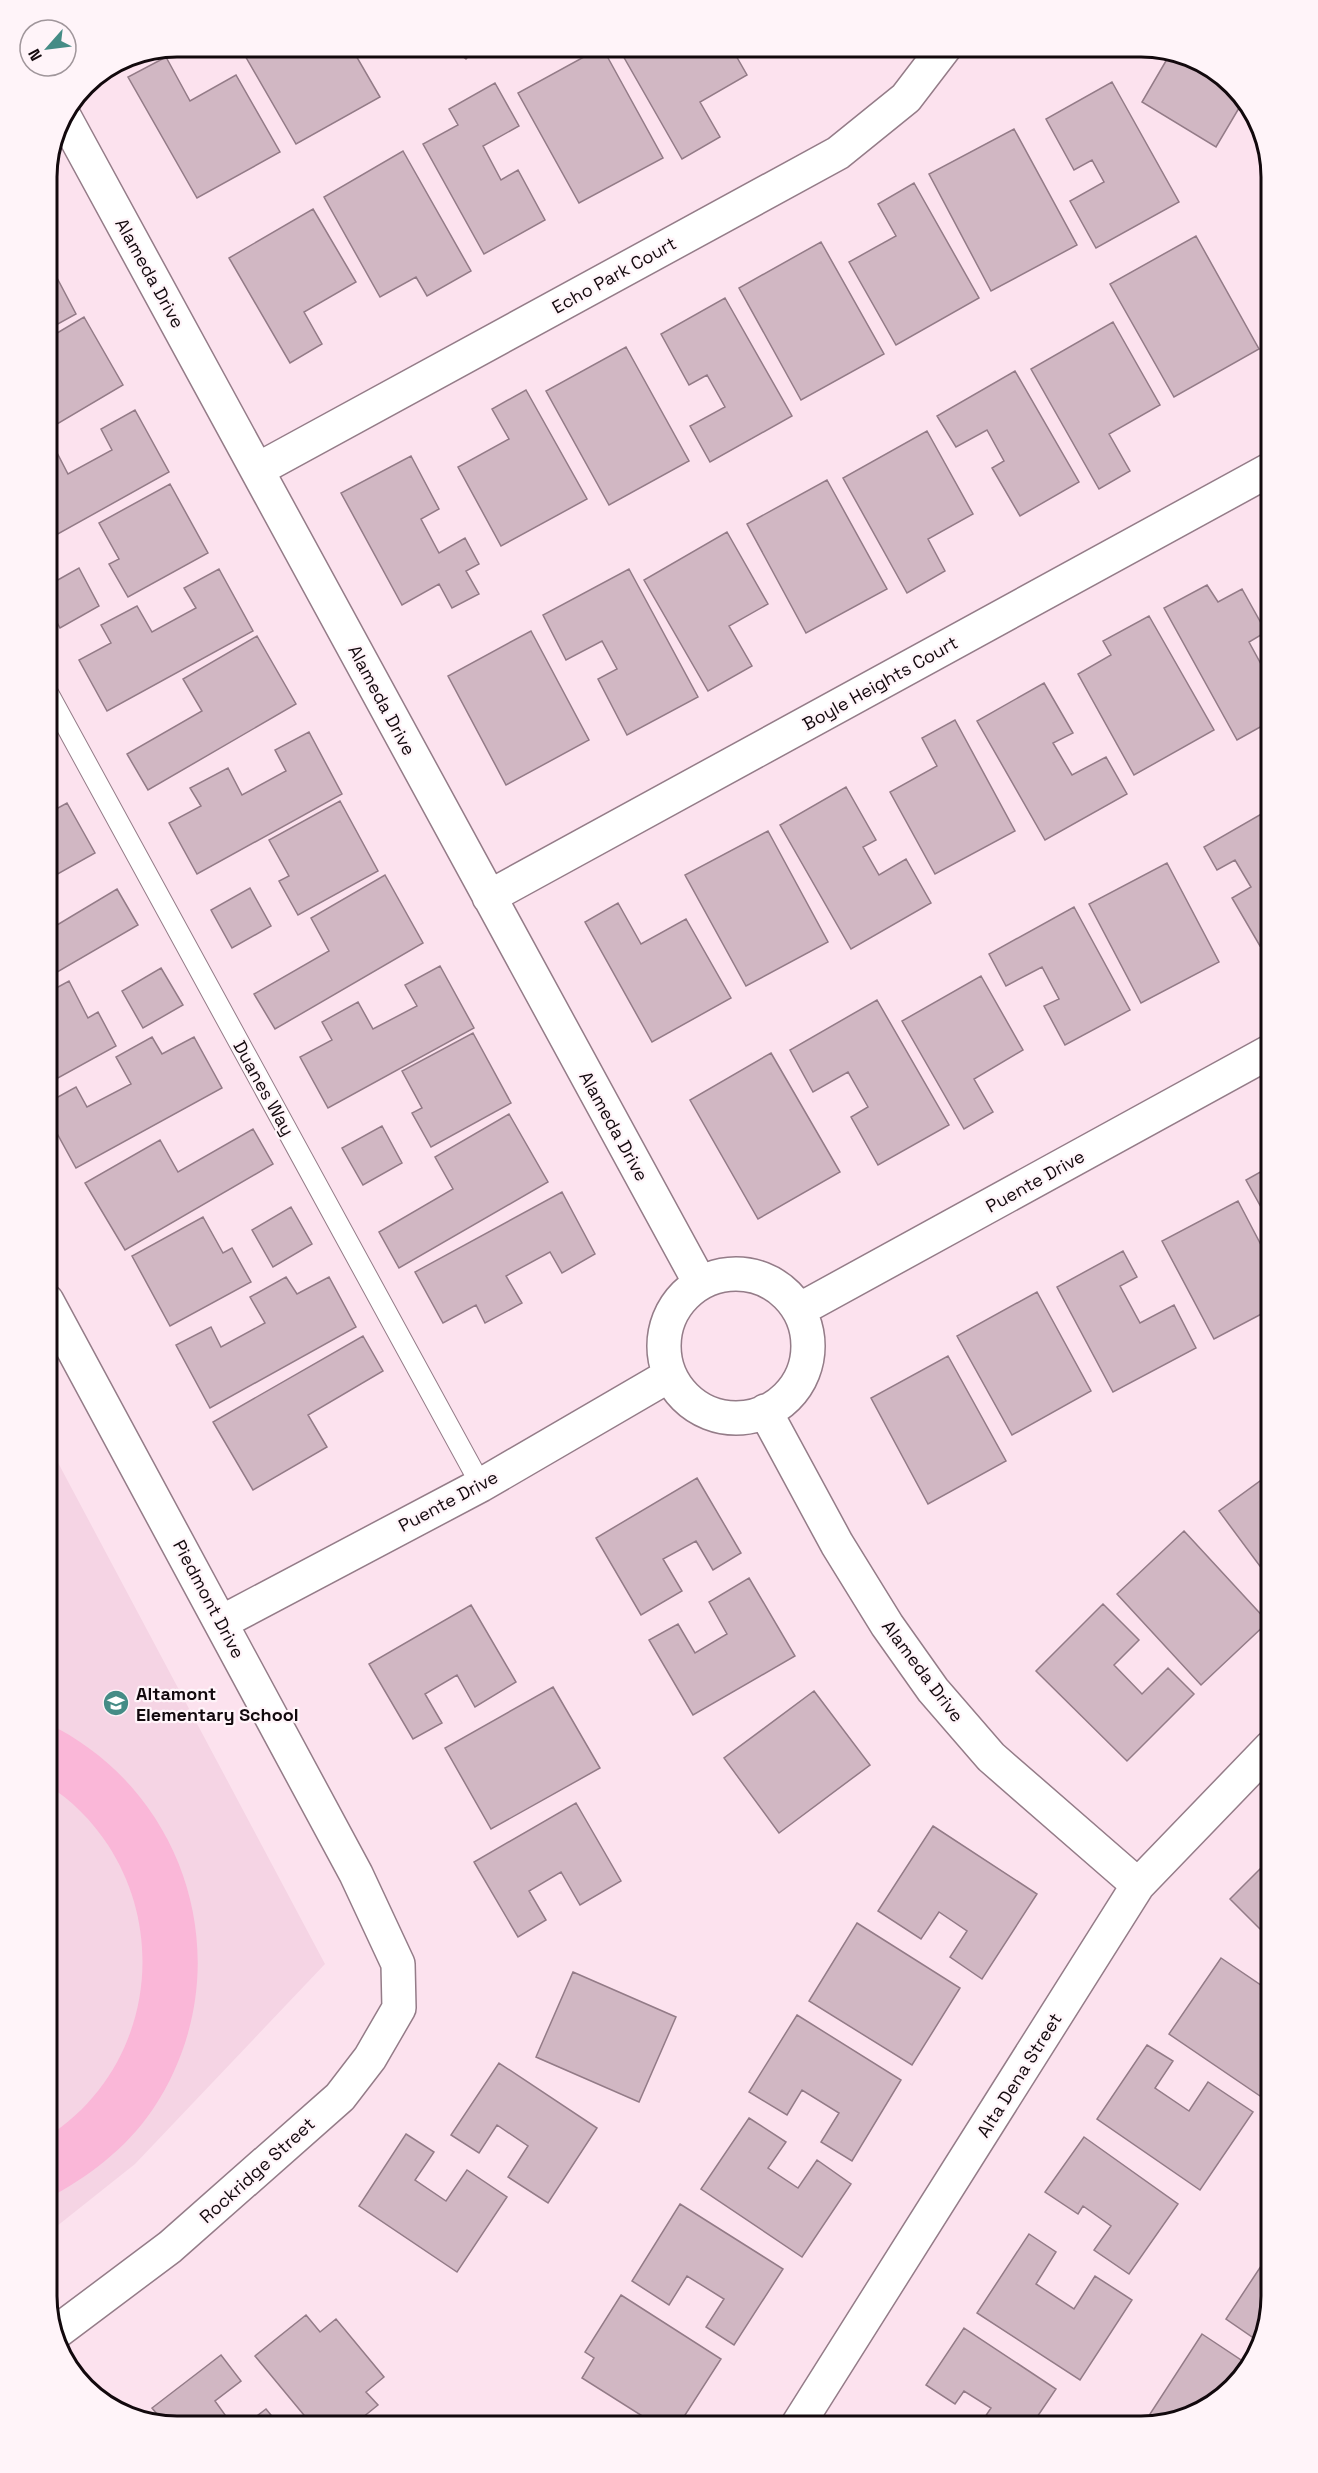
<svg xmlns="http://www.w3.org/2000/svg" width="1318" height="2473" viewBox="0 0 1318 2473" font-family="'Space Grotesk',sans-serif">
  <style>
    .built { fill: #f5d4e4 }
    .green { fill: #fab7d8 }
    .building { fill: #d1b7c3; stroke: #937b87; stroke-width: 1.5 }
    .lines { fill: none; stroke-linecap: round; stroke-linejoin: round }
    .service-casing { stroke: #947c88; stroke-width: 22 }
    .minor-casing { stroke: #947c88; stroke-width: 36 }
    .service { stroke: #fff; stroke-width: 20 }
    .minor { stroke: #fff; stroke-width: 33 }
    .labels { text-anchor: middle; dominant-baseline: central; stroke-width: 4.5; stroke-linejoin: round; paint-order: stroke }
    .street-label { font-size: 18px; fill: #12090d; stroke: #fff4f9 }
    .poi-label { font-size: 18px; font-weight: bold; fill: #12090d; stroke: #fff4f9; text-anchor: start }
    .rim { fill: none; stroke: #12090d; stroke-width: 3 }
  </style>
  <rect width="100%" height="100%" fill="#fce2ee"/>
  <path class="built" d="M47 1442 325 1964 135 2164 47 2234Z"/>
  <path class="green" d="M47 1723C192 1793 243 1974 153 2109 126 2149 88 2177 47 2199V2137C146 2074 171 1942 108 1845 93 1822 71 1799 47 1785Z"/>
  <path class="building" d="M240 47H351L380 97 296 144Z
    M451 47H477L466 59Z
    M602 47 663 158 579 203 518 93Z
    M618 47H731L747 75 700 102 720 137 682 159Z
    M1170 54 1214 69 1242 103 1216 147 1142 102Z
    M166 57 190 101 236 75 280 152 197 198 128 77Z
    M1112 82 1179 202 1096 248 1070 201 1104 182 1092 160 1074 170 1046 119Z
    M495 83 519 126 483 146 501 180 518 170 545 220 484 254 423 144 458 125 449 109Z
    M1014 129 1077 245 991 291 929 174Z
    M403 151 471 271 427 296 416 277 380 297 324 197Z
    M914 183 979 298 896 345 849 262 896 236 878 204Z
    M313 209 356 282 304 312 322 344 290 363 229 258Z
    M1196 236 1259 349 1174 397 1110 284Z
    M821 242 884 354 801 400 739 288Z
    M47 259 76 314 47 330Z
    M725 298 792 416 710 462 690 426 725 407 707 375 689 385 661 334Z
    M84 317 123 385 47 430V339Z
    M1113 322 1160 405 1109 434 1130 471 1099 489 1031 369Z
    M626 347 689 461 609 505 546 391Z
    M1015 371 1079 482 1020 516 992 468 1004 461 987 430 956 447 937 416Z
    M526 390 587 499 501 546 458 467 509 439 492 409Z
    M135 410 169 472 47 540V450L54 447 68 474 112 450 101 429Z
    M927 431 973 514 928 539 945 571 907 593 843 478Z
    M411 456 439 509 421 519 439 553 465 538 479 564 466 571 479 594 452 608 439 584 402 605 341 493Z
    M827 480 887 589 806 633 747 524Z
    M170 484 208 553 128 597 109 564 119 559 99 523Z
    M727 532 768 604 729 626 752 666 708 691 644 580Z
    M79 568 99 606 60 628 47 604V586Z
    M219 569 253 631 107 711 79 660 111 643 101 625 137 606 152 632 196 608 184 588Z
    M629 569 698 697 627 735 598 679 617 669 602 641 566 660 543 615Z
    M1207 585 1218 602 1242 589 1266 632 1249 642 1267 675 1271 673V721L1237 740 1164 608Z
    M1149 616 1214 730 1134 775 1078 674 1111 655 1103 641Z
    M531 631 589 740 506 785 448 676Z
    M257 636 296 704 148 790 127 754 202 711 183 679Z
    M1044 683 1073 733 1053 743 1072 775 1106 757 1127 794 1045 840 977 721Z
    M955 720 1015 831 935 874 890 792 937 766 922 738Z
    M309 732 342 794 197 874 169 823 201 806 190 788 228 768 242 795 286 771 275 750Z
    M846 787 876 840 863 847 879 875 906 859 931 903 851 949 780 825Z
    M340 801 378 871 298 915 279 881 289 876 269 840Z
    M67 803 95 853 47 880V814Z
    M1270 809 1271 940 1260 946 1232 898 1251 887 1235 860 1217 870 1204 847Z
    M768 831 828 942 746 986 685 875Z
    M1167 863 1219 962 1141 1003 1089 904Z
    M385 875 423 943 275 1029 254 994 329 951 311 918Z
    M250 888 271 926 232 948 211 910Z
    M117 889 138 925 47 978V931Z
    M618 903 641 944 686 919 731 998 652 1042 585 922Z
    M1074 907 1130 1010 1065 1045 1044 1006 1059 999 1042 967 1006 986 989 954Z
    M440 966 474 1028 328 1108 300 1057 332 1040 322 1022 358 1002 373 1029 417 1006 405 985Z
    M161 968 183 1005 143 1028 122 991Z
    M981 976 1023 1050 974 1079 993 1112 964 1129 902 1021Z
    M69 981 88 1018 98 1012 116 1046 47 1084V993Z
    M877 1000 949 1125 878 1165 851 1117 868 1107 848 1072 813 1092 790 1050Z
    M473 1033 511 1103 431 1147 412 1113 422 1108 402 1071Z
    M152 1037 162 1054 194 1037 222 1088 76 1168 47 1115V1103L76 1087 87 1107 131 1084 116 1057Z
    M771 1053 840 1172 758 1219 690 1100Z
    M509 1114 548 1182 399 1268 379 1232 453 1189 435 1157Z
    M382 1126 402 1163 363 1185 342 1148Z
    M253 1129 273 1164 125 1250 85 1183 160 1140 178 1172Z
    M1271 1166V1225L1246 1180Z
    M562 1192 595 1254 562 1273 550 1252 506 1276 522 1303 485 1323 476 1305 443 1323 415 1272Z
    M1238 1201 1271 1264V1309L1214 1339 1162 1241Z
    M291 1207 312 1244 273 1267 252 1230Z
    M203 1217 223 1253 232 1248 251 1282 170 1326 132 1256Z
    M1123 1251 1137 1277 1120 1286 1140 1323 1174 1305 1196 1348 1113 1392 1057 1287Z
    M286 1277 297 1294 329 1277 356 1327 210 1408 176 1345 211 1327 221 1347 265 1323 250 1297Z
    M1037 1292 1091 1391 1012 1435 957 1336Z
    M363 1336 383 1371 308 1415 327 1447 253 1490 213 1422Z
    M948 1356 1006 1461 928 1504 871 1398Z
    M1271 1473V1581L1219 1511Z
    M697 1478 741 1553 713 1570 696 1541 663 1559 682 1591 641 1615 596 1538Z
    M1184 1531 1268 1622 1201 1685 1117 1594Z
    M749 1578 795 1656 693 1715 649 1640 678 1624 695 1653 727 1634 709 1602Z
    M1103 1604 1139 1640 1114 1665 1142 1694 1168 1668 1194 1694 1127 1761 1036 1671Z
    M471 1605 516 1682 475 1707 457 1675 425 1694 442 1723 413 1739 369 1664Z
    M553 1687 600 1768 491 1829 445 1748Z
    M814 1691 870 1765 779 1833 724 1758Z
    M576 1803 621 1881 580 1905 561 1872 529 1891 546 1920 518 1937 474 1862Z
    M933 1826 1037 1894 982 1979 950 1957 967 1931 939 1912 921 1939 878 1911Z
    M1271 1858V1940L1230 1899Z
    M857 1923 960 1988 912 2065 809 2001Z
    M1221 1958 1271 1992V2086L1263 2098 1169 2034Z
    M573 1972 676 2017 639 2102 536 2057Z
    M797 2015 901 2080 852 2161 821 2142 839 2113 802 2090 787 2115 749 2092Z
    M1147 2045 1173 2061 1155 2088 1189 2111 1208 2082 1253 2112 1200 2190 1097 2119Z
    M499 2063 597 2128 548 2203 508 2177 528 2146 497 2125 479 2153 451 2135Z
    M749 2118 786 2142 768 2168 798 2188 817 2160 851 2184 802 2257 701 2189Z
    M406 2134 434 2152 415 2180 446 2201 467 2170 507 2197 457 2272 359 2206Z
    M1084 2137 1178 2204 1129 2274 1094 2250 1111 2226 1083 2206 1078 2214 1045 2192Z
    M680 2204 783 2269 734 2345 706 2327 724 2299 687 2276 669 2305 632 2281Z
    M1029 2234 1056 2252 1036 2284 1074 2309 1095 2276 1132 2300 1080 2380 977 2313Z
    M1271 2251V2296L1258 2341 1226 2319Z
    M621 2295 721 2359 678 2426H658L582 2378 594 2358 585 2352Z
    M306 2315 320 2332 336 2319 384 2377 366 2392 378 2405 352 2426H313L255 2356Z
    M964 2328 1056 2389 1031 2426H979L991 2408 964 2391 955 2404 926 2385Z
    M1202 2334 1250 2366V2368L1191 2416 1162 2422 1150 2414Z
    M221 2355 241 2381 215 2401 233 2426 166 2425 152 2408Z
    M266 2409 280 2426H244Z"/>
  <g class="lines">
    <g class="service-casing">
      <path id="service" d="M47 691 481 1485"/>
    </g>
    <g class="minor-casing">
      <path id="minor" d="M64 116 700 1283
        M257 470 838 153 906 98 945 47
        M489 897 1271 469
        M664 1346a72 72 0 1 1 144 0a72 72 0 1 1-144 0Z
        M47 1301 356 1874 398 1964 399 2008 370 2058 340 2097 170 2247 54 2334
        M799 1310 1271 1051
        M765 1411 837 1544 887 1625 933 1690 991 1757 1138 1885
        M222 1622 481 1485 670 1375
        M797 2426 1138 1885 1271 1747"/>
    </g>
    <use href="#service" class="service"/>
    <use href="#minor" class="minor"/>
  </g>
  <defs>
    <g id="school-disc" transform="scale(1.35)"><circle r="9.5" fill="#458c86" stroke="#fff4f9"/><path d="M0-5L7-2L0 1L-7-2ZM-4 1L0 2.5L4 1V4Q0 6-4 4Z" fill="#fff"/></g>
  </defs>
  <g fill-rule="evenodd">
    <use href="#school-disc" x="116" y="1703"/>
  </g>
  <g class="labels">
    <g class="street-label">
      <text transform="translate(150 273) rotate(61)">Alameda Drive</text>
      <text transform="translate(614 275) rotate(-29)">Echo Park Court</text>
      <text transform="translate(880 683) rotate(-29)">Boyle Heights Court</text>
      <text transform="translate(382 700) rotate(62)">Alameda Drive</text>
      <text transform="translate(264 1088) rotate(61)">Duanes Way</text>
      <text transform="translate(614 1126) rotate(61)">Alameda Drive</text>
      <text transform="translate(1035 1181) rotate(-29)">Puente Drive</text>
      <text transform="translate(448 1501) rotate(-28)">Puente Drive</text>
      <text transform="translate(209 1599) rotate(62)">Piedmont Drive</text>
      <text transform="translate(923 1671) rotate(53)">Alameda Drive</text>
      <text transform="translate(1019 2075) rotate(-58)">Alta Dena Street</text>
      <text transform="translate(257 2170) rotate(-42)">Rockridge Street</text>
    </g>
    <g class="poi-label">
      <text x="136" y="1693">Altamont<tspan x="136" dy="21">Elementary School</tspan></text>
    </g>
  </g>
  <path d="M0 0H1318V2473H0ZM177 57H1141A120 120 0 0 1 1261 177V2296A120 120 0 0 1 1141 2416H177A120 120 0 0 1 57 2296V177A120 120 0 0 1 177 57Z" fill="#fff4f9" fill-rule="evenodd"/>
  <path class="rim" d="M177 57H1141A120 120 0 0 1 1261 177V2296A120 120 0 0 1 1141 2416H177A120 120 0 0 1 57 2296V177A120 120 0 0 1 177 57Z"/>
  <g transform="translate(48 48) rotate(242)"><circle r="28" fill="#fff4f9" stroke="#a0969b" stroke-width="1.5"/>
  <path d="M0-4.5L10 22L0 15L-10 22Z" fill="#458c86"/>
  <text y="-9" font-size="16" font-weight="bold" text-anchor="middle" fill="#12090d">N</text>
  </g>
</svg>
